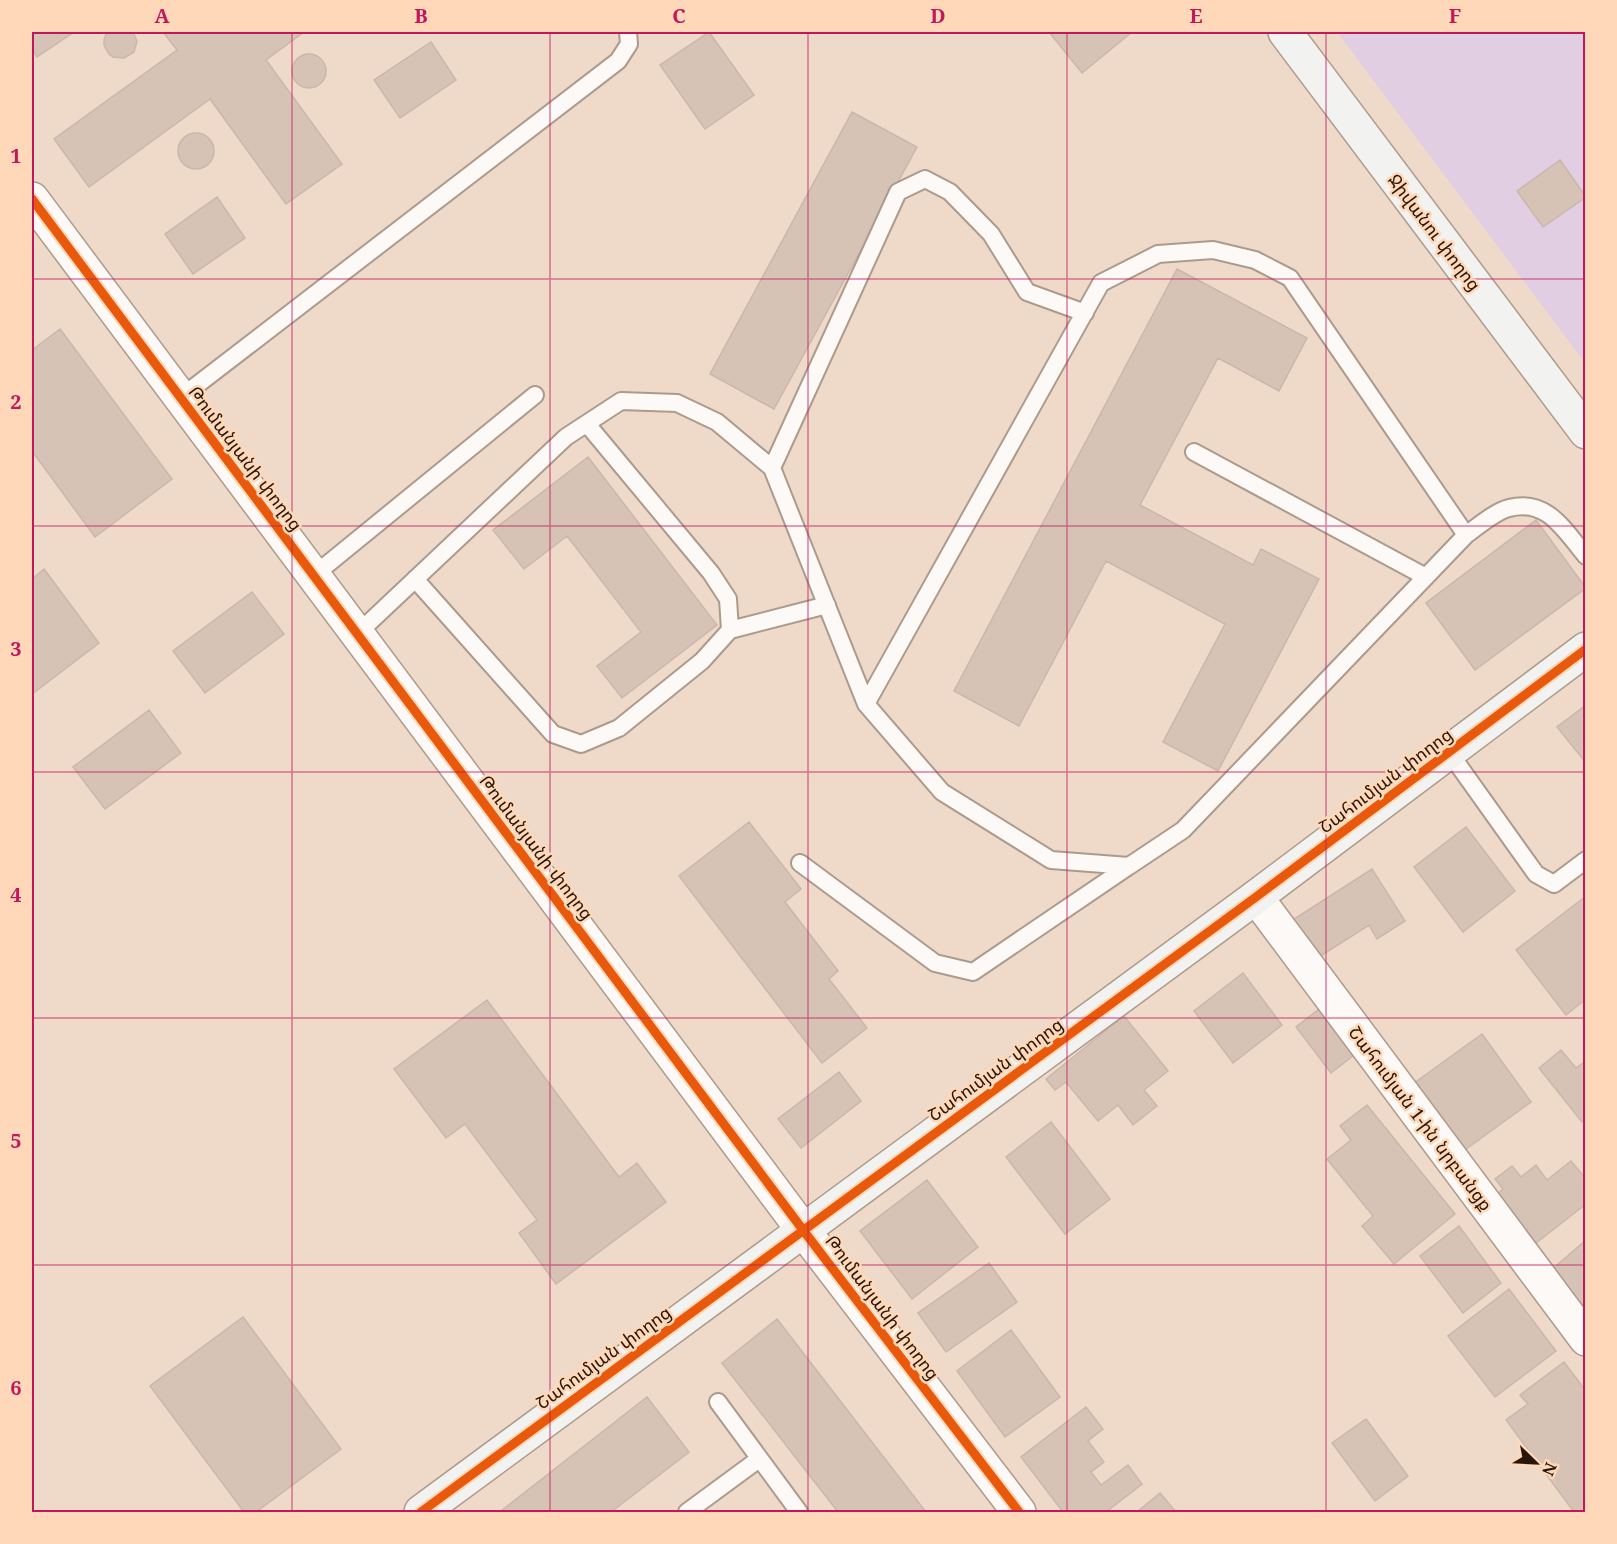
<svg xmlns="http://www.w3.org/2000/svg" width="1617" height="1544" viewBox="0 0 1617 1544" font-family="'Noto Serif','Noto Sans Armenian',serif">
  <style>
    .green { fill: #e2cee2 }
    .building { fill: #d7c3b6; stroke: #cbb6ab; stroke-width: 1.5 }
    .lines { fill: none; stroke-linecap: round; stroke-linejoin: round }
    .lane-casing { stroke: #ac9b8c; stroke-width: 20 }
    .street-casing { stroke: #ac9b8c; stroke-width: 36 }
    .secondary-casing { stroke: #ac9b8c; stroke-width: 36 }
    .lane { stroke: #fdf9f7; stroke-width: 16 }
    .street { stroke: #fdf9f7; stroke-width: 33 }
    .secondary { stroke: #f2f2f1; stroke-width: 33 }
    .cycleway-casing { stroke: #ffd8b9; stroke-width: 13 }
    .cycleway { stroke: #e8590c; stroke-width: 9 }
    .grid { fill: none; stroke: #c2185b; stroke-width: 1.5; stroke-opacity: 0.55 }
    .labels { text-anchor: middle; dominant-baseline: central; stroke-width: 5; stroke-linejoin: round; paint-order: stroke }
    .street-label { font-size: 18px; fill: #281708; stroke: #ffd8b9 }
    .neatline { fill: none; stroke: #c2185b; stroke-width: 2 }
    .grid-label { font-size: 20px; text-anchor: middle; font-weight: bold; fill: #c2185b }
  </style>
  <rect width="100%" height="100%" fill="#efdac9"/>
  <path class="green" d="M1337 32H1585V363Z"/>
  <path class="building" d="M32 32H74L37 57 32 49Z
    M107 32H133L137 41 134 52 124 58 113 57 109 54 104 45V40Z
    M163 32H304L266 60 342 164 286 204 210 99 89 187 54 139 177 50Z
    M709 32 754 95 705 129 660 65Z
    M1049 32H1132L1082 73Z
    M431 42 456 80 400 118 374 80Z
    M292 71a17 17 0 1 1 34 0a17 17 0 1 1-34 0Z
    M852 112 917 147 774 409 710 374Z
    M178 151a18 18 0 1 1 36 0a18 18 0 1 1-36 0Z
    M1560 160 1586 197 1543 227 1517 191Z
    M217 197 245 238 193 274 165 234Z
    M1177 269 1307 338 1279 391 1218 358 1140 505 1253 565 1261 549 1319 579 1218 771 1163 742 1225 624 1106 561 1019 726 954 691Z
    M60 329 172 479 95 537 32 451V350Z
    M588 457 717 625 622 698 597 666 641 632 567 536 524 569 493 530Z
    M1536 520 1586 588 1475 670 1426 603Z
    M44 569 99 643 32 694V579Z
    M252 592 284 634 205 693 173 651Z
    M1586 705V763L1557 727Z
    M149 710 181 753 105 809 73 767Z
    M749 822 801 889 785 902 838 971 829 979 867 1028 822 1063 679 876Z
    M1466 827 1515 891 1463 932 1414 867Z
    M1372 869 1405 921 1377 939 1369 925 1316 959 1291 921Z
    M1586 896V999L1566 1015 1516 950Z
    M1243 973 1282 1025 1233 1063 1194 1011Z
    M487 1000 619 1177 637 1163 666 1202 556 1284 519 1233 537 1220 465 1124 446 1138 394 1069Z
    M1319 1009 1354 1055 1331 1073 1296 1027Z
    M1124 1016 1168 1071 1144 1090 1157 1106 1133 1125 1118 1105 1098 1121 1066 1082 1055 1090 1046 1079Z
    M1482 1034 1531 1102 1462 1152 1413 1084Z
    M1561 1050 1576 1068 1586 1061V1119L1582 1122 1539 1068Z
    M839 1072 861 1101 801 1148 778 1119Z
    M1367 1105 1455 1214 1394 1264 1362 1226 1373 1216 1327 1159 1351 1140 1340 1126Z
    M1051 1122 1110 1199 1065 1234 1006 1157Z
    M1571 1161 1586 1179V1204L1531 1247 1492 1198 1503 1189 1495 1179 1512 1166 1521 1177 1536 1165 1547 1180Z
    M927 1180 978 1247 912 1299 860 1231Z
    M1459 1226 1501 1283 1463 1313 1420 1256Z
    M1586 1240V1314L1549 1272Z
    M989 1263 1017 1302 946 1352 918 1313Z
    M1509 1289 1556 1351 1495 1397 1448 1336Z
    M243 1317 341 1449 256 1512H244L150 1386Z
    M777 1319 926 1512H838L722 1363Z
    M1011 1330 1060 1397 1005 1437 957 1371Z
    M1564 1362 1586 1391 1585 1512H1574L1506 1420 1528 1404 1520 1395Z
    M647 1397 689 1452 611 1512H503L501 1511Z
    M1086 1407 1103 1429 1088 1441 1104 1462 1091 1472 1101 1485 1128 1465 1142 1484 1106 1512H1063L1021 1457Z
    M1366 1419 1408 1476 1375 1501 1332 1443Z
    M1160 1493 1176 1512H1137Z"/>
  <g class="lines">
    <g class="lane-casing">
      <path id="lane" d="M180 398 618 61 629 44 628 32
        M1194 452 1426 577
        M772 468 898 192 925 179 950 192 991 234 1027 292 1085 313
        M313 576 535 395
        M415 579 553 734 581 744 619 728 702 661 730 630 728 599 711 573 587 424
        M730 630 827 605
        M357 634 566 437 621 401 677 403 717 422 772 468 866 704 942 792 1051 860 1129 866 1183 830 1466 535C1477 527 1496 511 1509 508 1547 498 1564 530 1586 556
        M866 704 1101 283 1158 254 1213 250 1255 260 1290 278 1466 535
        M1449 752 1536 874 1554 884 1586 860
        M800 863 935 963 973 972 1129 866
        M718 1402 799 1512
        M687 1512 759 1459"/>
    </g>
    <g class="street-casing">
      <path id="street" d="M32 199 803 1230 1019 1512
        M1256 897 1586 1339"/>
    </g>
    <g class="secondary-casing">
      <path id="secondary" d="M1285 32 1586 432
        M421 1512 1256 897 1586 649"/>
    </g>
    <use href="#lane" class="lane"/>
    <use href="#street" class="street"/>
    <use href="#secondary" class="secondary"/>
    <g class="cycleway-casing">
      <path id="cycleway" d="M32 199 803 1230 1019 1512
        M421 1512 1256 897 1586 649"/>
    </g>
    <use href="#cycleway" class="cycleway"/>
  </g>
  <path class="grid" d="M292 32V1512M550 32V1512M808 32V1512M1067 32V1512M1326 32V1512M32 279H1586M32 526H1586M32 772H1586M32 1018H1586M32 1265H1586"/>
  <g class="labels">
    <g class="street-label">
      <text transform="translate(1435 232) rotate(53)">Ջիվանու փողոց</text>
      <text transform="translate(246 458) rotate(53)">Թումանյանի փողոց</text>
      <text transform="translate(1385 780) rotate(-37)">Շահումյան փողոց</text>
      <text transform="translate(537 847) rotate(53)">Թումանյանի փողոց</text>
      <text transform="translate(995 1069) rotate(-36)">Շահումյան փողոց</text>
      <text transform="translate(1421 1118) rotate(53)">Շահումյան 1-ին նրբանցք</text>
      <text transform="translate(883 1307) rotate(53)">Թումանյանի փողոց</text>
      <text transform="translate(603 1357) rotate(-36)">Շահումյան փողոց</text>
    </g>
  </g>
  <rect width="1617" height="1544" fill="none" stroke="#ffd8b9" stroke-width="66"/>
  <g transform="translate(1536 1463) rotate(114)" stroke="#ffd8b9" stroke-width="4.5" paint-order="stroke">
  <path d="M0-4.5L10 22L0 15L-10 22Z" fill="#281708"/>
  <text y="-9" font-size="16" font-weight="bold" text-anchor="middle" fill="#281708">N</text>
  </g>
  <rect x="33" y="33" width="1551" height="1478" class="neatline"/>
  <g class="grid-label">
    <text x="162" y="23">A</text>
    <text x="421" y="23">B</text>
    <text x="679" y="23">C</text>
    <text x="938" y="23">D</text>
    <text x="1196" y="23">E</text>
    <text x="1455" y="23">F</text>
    <text x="16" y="163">1</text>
    <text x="16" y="409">2</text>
    <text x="16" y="656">3</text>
    <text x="16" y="902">4</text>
    <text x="16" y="1148">5</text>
    <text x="16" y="1395">6</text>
  </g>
</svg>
